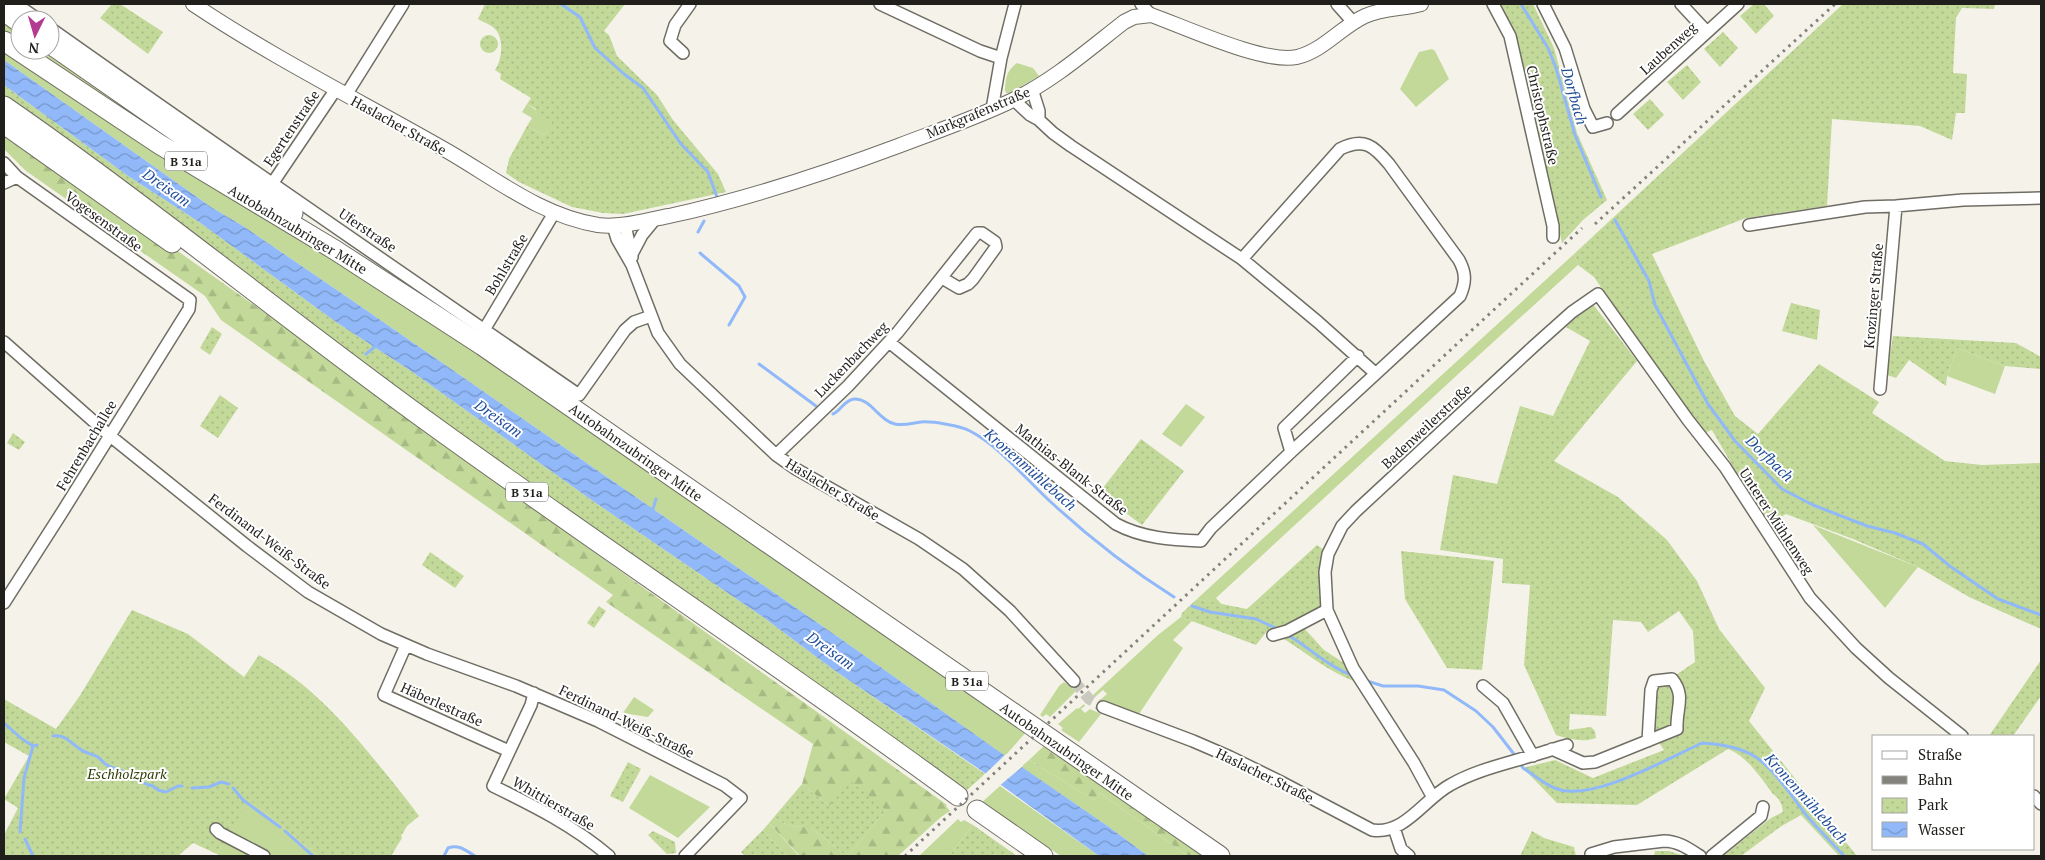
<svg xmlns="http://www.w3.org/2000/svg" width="2045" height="860" viewBox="0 0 2045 860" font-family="'PT Serif',serif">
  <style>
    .grass { fill: #c2d999 }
    .forest { fill: url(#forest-firs) }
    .park { fill: url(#park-dots) }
    .water { fill: url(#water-waves) }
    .pier { fill: #f5f3e9 }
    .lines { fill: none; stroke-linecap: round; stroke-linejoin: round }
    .stream { stroke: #91b9f9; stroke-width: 3 }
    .minor-tunnel { stroke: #cac9c0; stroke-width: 11; stroke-dasharray: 11 5.5; stroke-linecap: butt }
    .minor-casing { stroke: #6f6d64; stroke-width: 14 }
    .tertiary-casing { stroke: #6f6d64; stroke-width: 16 }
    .trunk-casing { stroke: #6f6d64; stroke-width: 21 }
    .minor { stroke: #fff; stroke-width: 11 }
    .tertiary { stroke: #fff; stroke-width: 14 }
    .trunk { stroke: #fff; stroke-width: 19 }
    .rail { stroke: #83827b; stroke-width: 3; stroke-dasharray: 2.5 5; stroke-linecap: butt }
    .labels { text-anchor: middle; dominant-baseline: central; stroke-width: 4; stroke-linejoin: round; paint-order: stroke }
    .shield { fill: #fff; stroke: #63625f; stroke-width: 1 }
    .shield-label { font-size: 12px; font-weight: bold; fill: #201f1b }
    .street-label { font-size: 14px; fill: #201f1b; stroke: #fff }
    .park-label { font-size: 14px; font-style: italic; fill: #2d3c03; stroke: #fff }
    .water-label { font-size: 15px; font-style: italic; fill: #204e98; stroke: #fff }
  </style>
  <defs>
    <pattern id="forest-firs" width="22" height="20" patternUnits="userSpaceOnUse" patternTransform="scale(1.25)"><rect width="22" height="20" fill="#c2d999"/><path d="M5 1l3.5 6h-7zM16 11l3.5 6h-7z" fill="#a6ba83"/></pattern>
    <pattern id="park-dots" width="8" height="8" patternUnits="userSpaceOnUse" patternTransform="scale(1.25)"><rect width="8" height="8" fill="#c2d999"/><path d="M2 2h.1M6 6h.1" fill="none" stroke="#a6ba83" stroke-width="1.8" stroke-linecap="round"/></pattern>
    <pattern id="water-waves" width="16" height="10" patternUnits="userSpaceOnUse" patternTransform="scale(1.25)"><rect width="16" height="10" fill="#91b9f9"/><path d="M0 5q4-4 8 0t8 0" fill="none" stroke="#7696c9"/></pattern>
  </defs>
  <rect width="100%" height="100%" fill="#f5f3e9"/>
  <path class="grass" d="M4 22 20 34V42L4 30Z
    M4 49 406 302 1027 731 1005 756 851 646 350 299 243 226 211 207 4 60Z
    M1432 49 1435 51 1449 79 1416 107 1400 89 1419 52Z
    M31 50H43L254 195Z
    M1017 63 1033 68 1039 76 1010 93H1006L1005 90C1006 78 1006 71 1017 63Z
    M527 104 536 110 535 112 553 121 544 135 527 126 532 118 522 112Z
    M1574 254 1578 265 1455 377 1216 598 1222 605 1197 599Z
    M1957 348 2005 366 1995 394 1947 376Z
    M1186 404 1205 417 1181 447 1162 434Z
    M1813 525 1918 567 1885 608Z
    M1181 617 1192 621 1173 640 1183 648 1139 714 1100 700 1107 694 1103 690 1095 697 1093 695 1158 635Z
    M1064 682 1076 691 1050 717 1046 714 1043 717 1040 715 1059 686Z
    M634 697 654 710 648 717 623 713Z
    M1084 704 1085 706 1081 709 1085 713 1090 709 1101 714 1079 742 1061 730 1063 728 1058 724 1077 708 1078 709Z
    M1029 760 1094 800 1100 793 1188 856H1148L1109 827 1021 767Z
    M650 775 710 807 678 838 629 808Z
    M1000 786 1099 856H1061L981 803Z
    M249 800 319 856H220L217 854 235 822 220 811Z
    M958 819 961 822 964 820 973 825 949 856H919Z
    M769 823 799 856H787L763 830Z"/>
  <path class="forest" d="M4 128 371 388 510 492 947 805 946 806 950 811 941 817 898 856H848L886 810 829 806 802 784 813 744 606 602 613 595 221 320 205 296 26 171 4 149Z
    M1045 745 1207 856H1188L1100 793 1094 800 1029 760Z
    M774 817C786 827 796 827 811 827L846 856H800L769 823Z"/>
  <path class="park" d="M112 4H120L163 32 148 54 100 18Z
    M485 4H625L604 31 609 35 617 56 657 95 673 120 718 174 726 192 623 214 603 213 572 207 519 182 506 173 509 159 527 126 544 135 552 122 535 112 536 109 527 104 531 98 500 79 501 74 495 70C502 60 504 40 496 30 492 25 483 22 478 19Z
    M1497 4H1533L1554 48 1577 133 1607 200 1583 220 1562 243 1514 33Z
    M1754 4H1764L1774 16 1756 34 1740 16Z
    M1843 4H1995L1994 9 1962 8 1956 18 1953 73 1967 74 1965 113H1956L1952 140 1920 126 1832 119 1827 206 1746 218 1652 254 1704 361 1735 416 1758 434 1819 364 1879 402 1872 413 1945 461 1982 465 2041 463V629L1969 597 1918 567 1853 539 1786 514 1770 523 1739 477 1712 430 1704 433 1678 399 1594 277 1578 265 1574 254Z
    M1723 32 1738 48 1720 67 1704 49Z
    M480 44a9 9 0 1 1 18 0a9 9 0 1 1-18 0Z
    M1687 65 1701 82 1683 100 1667 82Z
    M4 85 128 176 199 222 336 322 411 371 590 499 763 617 834 670 985 774 966 791 381 382 127 186 4 95Z
    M1650 99 1664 115 1648 130 1633 114Z
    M1592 303 1637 361 1554 461 1618 497 1667 540 1697 581 1719 629 1765 688 1749 721 1857 856H1839L1801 815 1780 827 1741 856H1723L1771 818 1783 812C1782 804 1780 799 1773 794 1760 777 1748 757 1728 749L1637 805 1557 803 1523 768 1555 760 1593 778 1664 750 1654 735 1658 687 1695 662 1693 631 1679 611 1648 632 1641 622 1613 620 1606 716 1570 714 1569 730 1591 727 1595 731 1596 738C1583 743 1569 739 1556 735L1524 665 1530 585 1502 583 1503 559 1440 550 1453 475 1497 484 1520 406 1553 416 1590 341 1566 327Z
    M1791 303 1820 310 1817 340 1782 331Z
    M212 327 222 334 210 355 200 348Z
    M1893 336 2016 343 2041 357V369L2005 366 1957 348 1947 376 1946 386 1909 360 1896 378 1887 375Z
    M220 395 238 408 218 438 200 426Z
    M13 433 25 442 19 450 7 443Z
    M1141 439 1184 471 1142 525 1099 493Z
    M1317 545 1324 550 1321 582 1323 606 1304 628 1324 650 1344 663 1354 681C1322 669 1298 645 1268 630L1256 645 1181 617 1182 613 1197 599 1247 609Z
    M1401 551 1494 561 1482 670 1447 668 1405 599Z
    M430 552 464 576 455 588 422 565Z
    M599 606 606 611 594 628 587 623Z
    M132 610 188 634 244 677 259 655C308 682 343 721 378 764 392 781 406 798 419 816L407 826 401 836 402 838 391 856H319L249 800 217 854 193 843 178 856H4V835L18 808 4 799 29 756 4 742V699L56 729 79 697Z
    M2041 660V696L2013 736H1989Z
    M628 762 641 769 623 802 610 796Z
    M851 781 886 810 848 856H846L811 827C796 827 786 827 774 817L802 784 829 806Z
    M973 825 1017 856H949Z
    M763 830 787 856H745L741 852Z
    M653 831 675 842 676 853 667 854 648 835Z
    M1532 831 1544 838 1574 847 1576 856H1520Z
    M1655 851H1669L1684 856H1654Z"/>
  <path class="water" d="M4 60 211 207 243 226 350 299 851 646 994 748 1109 827 1148 856H1099L979 769 834 670 763 617 590 499 411 371 336 322 199 222 128 176 4 85Z"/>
  <path class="pier" d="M1006 754 1023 766 998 787 983 776Z"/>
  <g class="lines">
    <path class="stream" d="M561 4 580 17 595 48 624 74 643 88 681 144 708 172 718 200
      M1521 4 1548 48 1556 68 1575 135 1601 197
      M1615 220 1649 281 1655 305 1708 404 1735 441 1782 489 1813 505 1867 526 1895 533 1923 544 1951 567 1998 599 2041 615
      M698 232 704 221
      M700 253 739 286 745 297 729 325
      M366 354 377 345
      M759 364 816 406
      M833 414C841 411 844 400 854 399 871 398 879 421 895 424 905 426 912 423 921 422 932 421 961 426 970 431 1001 447 1027 481 1053 504 1090 538 1131 570 1174 597
      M652 512 656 499
      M1192 606 1210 612 1256 619 1278 629
      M1288 635C1310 648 1328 667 1354 676
      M1364 680 1383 686H1418L1444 690 1476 711 1493 727 1517 758
      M4 723 22 739 33 746 37 745
      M53 736C66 734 70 743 80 749 85 753 92 754 98 757 101 759 103 763 107 765 111 768 117 768 122 771 131 777 143 784 153 786L158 790 166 792 178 786H182
      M1520 763 1523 768C1534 775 1545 785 1557 789 1592 802 1669 758 1702 743 1719 744 1739 747 1754 756 1774 768 1793 798 1807 816 1819 830 1832 843 1844 856
      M192 788 209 787 221 782 229 784
      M233 788 243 800 280 827
      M285 831 313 856
      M20 832 24 778 33 746
      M25 839 33 856
      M444 856 448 848C459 844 465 850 475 856"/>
    <path class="minor-tunnel" d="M1074 681 1089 699 1103 707"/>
    <g class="minor-casing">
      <path id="minor" d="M16 4 39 20
        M880 4 980 51 1001 58
        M1141 4 1151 15
        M1337 4 1353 22
        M1493 4 1510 36 1553 226V237
        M1543 4 1565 48 1584 109 1593 127 1607 123
        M1681 4 1707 32
        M50 28C225 152 402 273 579 395L625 330 634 322 651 316
        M683 53 670 41 675 25 690 4
        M1032 89 1039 111V120
        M346 95 403 4
        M1014 100 1030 115 1039 120 1053 133 1071 146 1242 259 1318 322 1375 373
        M992 109 1001 58 1015 4
        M1617 114 1738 4
        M4 163 17 177 190 300 189 309 61 514 4 603
        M4 183 17 177
        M272 184 336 89
        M625 225 632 257
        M1749 225 1865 207 1896 206 1963 200 2041 198
        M613 226 617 239 632 265 658 333 680 364 776 455 796 469 919 539 963 569 1010 611 1074 681
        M632 254 642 235 656 218
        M484 330 554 213
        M4 342 109 435 247 546 308 592 381 634 427 654 516 686 598 721 724 785 741 798 685 856
        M889 342 1116 524C1142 538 1172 540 1201 541L1211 528 1291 452 1460 296C1466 282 1466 273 1459 260L1389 164C1374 146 1364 137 1340 149L1242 259
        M1880 389 1896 206
        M1291 452 1284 428 1358 356
        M776 455 848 386 898 332 977 233H982L995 242 996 247 973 279 968 284 959 288 942 278
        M1273 635 1287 631 1327 610
        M406 645 384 695 509 751
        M1483 686 1503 703 1533 756
        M534 693 531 705 493 786C534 806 574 826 609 856
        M1103 707 1193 741 1230 757 1279 781 1372 830C1405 835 1424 799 1450 785 1476 770 1505 764 1534 755 1545 752 1556 748 1567 745
        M1552 749 1583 763 1595 762 1677 729C1676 708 1686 696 1672 679L1654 681 1651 690 1648 741
        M1432 796 1414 763 1353 668 1327 610 1325 572 1328 554 1342 526 1356 511 1534 346 1572 312 1598 294 1688 420 1725 467 1810 598 1856 648 1889 678 1962 736
        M2034 796 2041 804
        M1394 828 1401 849 1409 856
        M216 829 220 833 264 856
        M1591 854 1614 847 1664 841C1678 841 1689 849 1700 856
        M1712 856 1761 816 1763 807"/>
    </g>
    <g class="tertiary-casing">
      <path id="tertiary" d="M193 4C275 59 364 103 449 152 497 180 542 216 598 225 622 228 646 220 669 216 748 199 823 174 898 146 937 131 976 118 1013 100 1054 80 1088 50 1124 22L1134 17 1151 15C1185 27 1264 64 1297 57 1323 51 1341 27 1365 16 1382 8 1403 9 1421 4"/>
    </g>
    <g class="trunk-casing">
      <path id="trunk" d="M4 11 20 23
        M4 41 159 144 335 250 483 346 1220 856
        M50 44 293 213
        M4 106C150 207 287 320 431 424 605 550 785 669 958 796
        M4 124 172 243
        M977 810 1043 856"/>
    </g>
    <use href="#minor" class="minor"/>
    <use href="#tertiary" class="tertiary"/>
    <use href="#trunk" class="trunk"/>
    <path class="rail" d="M1595 224 1835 4
      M905 856 1582 228"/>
  </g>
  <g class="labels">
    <g class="shield">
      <rect x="165" y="151.5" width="42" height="19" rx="4"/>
      <rect x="506" y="482.5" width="42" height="19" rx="4"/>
      <rect x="946" y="671.5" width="42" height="19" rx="4"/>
    </g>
    <g class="shield-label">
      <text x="186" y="161">B 31a</text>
      <text x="527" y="492">B 31a</text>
      <text x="967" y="681">B 31a</text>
    </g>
    <g class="street-label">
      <text transform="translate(1668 48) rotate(-42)">Laubenweg</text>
      <text transform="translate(978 112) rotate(-23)">Markgrafenstraße</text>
      <text transform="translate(1543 115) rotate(77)">Christophstraße</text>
      <text transform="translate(399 125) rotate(29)">Haslacher Straße</text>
      <text transform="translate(291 128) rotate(-56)">Egertenstraße</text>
      <text transform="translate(104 221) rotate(36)">Vogesenstraße</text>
      <text transform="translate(298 229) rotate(31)">Autobahnzubringer Mitte</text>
      <text transform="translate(368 230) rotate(34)">Uferstraße</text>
      <text transform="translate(506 264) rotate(-59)">Bohlstraße</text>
      <text transform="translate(1873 296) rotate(-85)">Krozinger Straße</text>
      <text transform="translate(851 359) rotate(-46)">Luckenbachweg</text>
      <text transform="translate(1426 426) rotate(-43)">Badenweilerstraße</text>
      <text transform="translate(86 445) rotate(-59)">Fehrenbachallee</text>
      <text transform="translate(636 452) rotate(35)">Autobahnzubringer Mitte</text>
      <text transform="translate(1072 469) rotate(38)">Mathias-Blank-Straße</text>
      <text transform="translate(833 489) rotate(31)">Haslacher Straße</text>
      <text transform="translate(1777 521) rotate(57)">Unterer Mühlenweg</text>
      <text transform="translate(270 541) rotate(37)">Ferdinand-Weiß-Straße</text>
      <text transform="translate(442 704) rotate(24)">Häberlestraße</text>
      <text transform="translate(627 721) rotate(26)">Ferdinand-Weiß-Straße</text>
      <text transform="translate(1067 751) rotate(35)">Autobahnzubringer Mitte</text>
      <text transform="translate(1265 775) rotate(26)">Haslacher Straße</text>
      <text transform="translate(554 803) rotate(30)">Whittierstraße</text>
    </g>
    <g class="park-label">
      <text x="127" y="773">Eschholzpark</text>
    </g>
    <g class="water-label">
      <text transform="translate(1575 96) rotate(74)">Dorfbach</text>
      <text transform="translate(167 187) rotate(35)">Dreisam</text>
      <text transform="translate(499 418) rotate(35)">Dreisam</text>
      <text transform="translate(1770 458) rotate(44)">Dorfbach</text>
      <text transform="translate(1031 469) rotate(41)">Kronenmühlebach</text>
      <text transform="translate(831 650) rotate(35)">Dreisam</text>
      <text transform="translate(1807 798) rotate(48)">Kronenmühlebach</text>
    </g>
  </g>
  <rect width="2045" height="860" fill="none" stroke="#201f1b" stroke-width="10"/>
  <rect x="1872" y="735" width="162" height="115" fill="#ffffff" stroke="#a6a5a4"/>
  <rect x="1882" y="751" width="25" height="8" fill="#ffffff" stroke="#a6a5a4"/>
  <text x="1918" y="760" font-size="15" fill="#201f1b">Straße</text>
  <rect x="1882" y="776" width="25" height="8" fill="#83827b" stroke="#a6a5a4"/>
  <text x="1918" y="785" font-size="15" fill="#201f1b">Bahn</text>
  <rect x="1882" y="798" width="25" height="15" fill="url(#park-dots)" stroke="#a6a5a4"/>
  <text x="1918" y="810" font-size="15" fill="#201f1b">Park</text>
  <rect x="1882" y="822" width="25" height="15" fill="url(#water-waves)" stroke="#a6a5a4"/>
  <text x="1918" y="835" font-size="15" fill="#201f1b">Wasser</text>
  <g transform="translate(35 35) rotate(185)"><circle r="24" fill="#ffffff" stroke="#a6a5a4"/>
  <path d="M0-4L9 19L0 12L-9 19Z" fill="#b33b91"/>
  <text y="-8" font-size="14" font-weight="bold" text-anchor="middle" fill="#201f1b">N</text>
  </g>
</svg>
